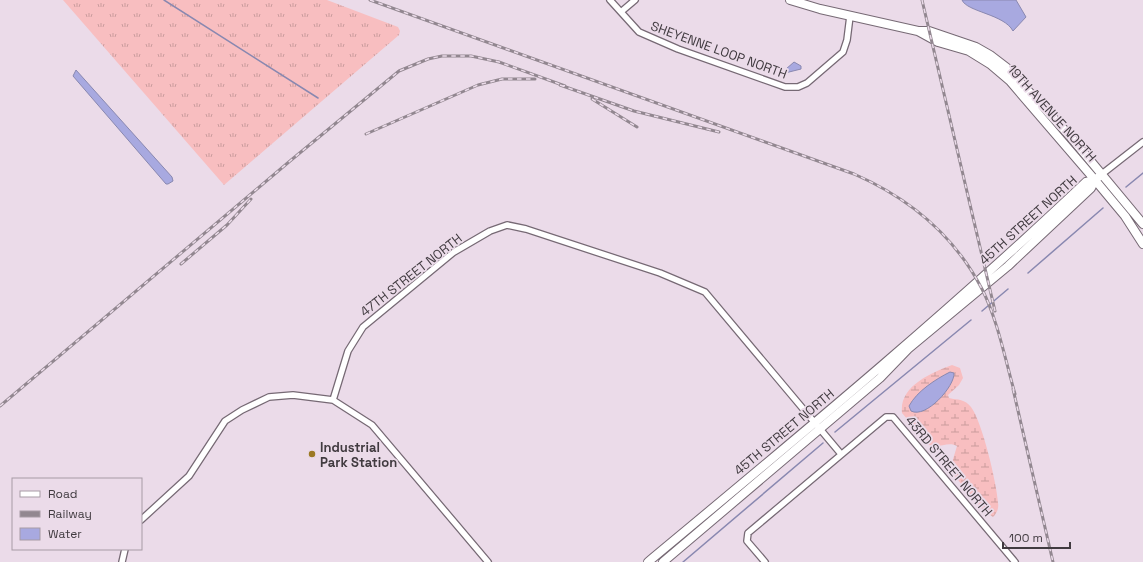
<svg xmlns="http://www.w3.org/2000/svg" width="1143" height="562" viewBox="0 0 1143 562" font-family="'Space Grotesk',sans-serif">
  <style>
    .grass { fill: url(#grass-tufts) }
    .wetland { fill: url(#wetland-marsh) }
    .water { fill: #a8a9e0; stroke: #8988b0 }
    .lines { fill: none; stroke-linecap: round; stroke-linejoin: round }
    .stream { stroke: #8988b0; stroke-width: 1.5 }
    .street-casing { stroke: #766974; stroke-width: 8 }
    .secondary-casing { stroke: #766974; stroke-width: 10 }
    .street { stroke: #fff; stroke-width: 5.5 }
    .secondary { stroke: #fff; stroke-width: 8 }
    .rail-casing { stroke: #928790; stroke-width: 3 }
    .rail { stroke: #ebdbe9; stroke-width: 1.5; stroke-dasharray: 4.5; stroke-linecap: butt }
    .poi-dot { fill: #9c7924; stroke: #ebdbe9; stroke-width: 1.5 }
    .labels { text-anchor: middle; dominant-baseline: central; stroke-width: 3.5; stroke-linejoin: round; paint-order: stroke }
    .street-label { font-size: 13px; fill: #413b40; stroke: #ebdbe9 }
    .poi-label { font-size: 13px; font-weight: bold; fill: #413b40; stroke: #ebdbe9; text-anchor: start }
  </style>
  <defs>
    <pattern id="grass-tufts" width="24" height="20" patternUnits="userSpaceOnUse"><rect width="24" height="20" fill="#f8bec0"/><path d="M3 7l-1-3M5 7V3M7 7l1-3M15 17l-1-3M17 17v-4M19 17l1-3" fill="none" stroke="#ca9c9d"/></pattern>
    <pattern id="wetland-marsh" width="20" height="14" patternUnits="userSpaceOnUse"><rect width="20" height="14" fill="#f8bec0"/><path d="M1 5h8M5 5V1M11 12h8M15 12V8" fill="none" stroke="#ca9c9d"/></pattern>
  </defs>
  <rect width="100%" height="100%" fill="#ebdbe9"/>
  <path class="grass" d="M63 0H327L398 27 400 31 399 35 224 185Z"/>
  <path class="wetland" d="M952 365 960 368 963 378 959 385 948 395 949 398C958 400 965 399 971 407 982 421 997 484 998 503 999 508 997 513 993 517L983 510 953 474 951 466 957 446C948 441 939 449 929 445L902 413C899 386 931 373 952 365Z"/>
  <path class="water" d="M962 0H1016L1026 17 1013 31C1004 14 967 12 962 0Z
    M794 62 801 66V69L785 73 786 69Z
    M76 70 172 177 173 181 168 184H166L73 76Z
    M950 372 954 373C955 386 926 419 911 411L909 406C917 391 936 379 950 372Z"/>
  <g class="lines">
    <path class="stream" d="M164 0 318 98
      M1126 187 1143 173
      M1028 273 1103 208
      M982 311 1008 289
      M835 432 971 320
      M683 562 823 443"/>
    <g class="street-casing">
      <path id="street" d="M610 0 639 32 678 49 785 87H798L807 83 843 52 847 40 850 16
        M622 11 635 0
        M1102 174 1143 142
        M333 400 348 351 363 327 454 252 490 231 507 225 526 229 660 273 705 292 841 454
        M141 520 189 476 225 421 242 410 269 397 293 395 333 400 372 425 488 562
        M122 562 125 549
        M765 562 747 541 748 533 886 417H893L1015 562"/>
    </g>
    <g class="secondary-casing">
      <path id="secondary" d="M790 0 820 9 918 31 938 42 969 51 990 64 1010 81 1095 180 1125 216 1143 244
        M919 31H929L976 47 990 55 1007 68 1069 135 1143 224
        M648 562C797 438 946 315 1086 182L1095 180
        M663 562 880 378 908 349 1008 266 1091 188 1095 180 1102 174"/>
    </g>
    <use href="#street" class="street"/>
    <use href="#secondary" class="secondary"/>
    <g class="rail-casing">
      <path id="rail" d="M370 0 854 174C909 198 954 235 982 289 998 321 1005 359 1015 394
        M922 0 995 311
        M560 85 634 111 719 132
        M592 99 637 127
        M366 134 478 85 502 79H535
        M181 264 227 225 251 199
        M1013 389 1053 562
        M0 406 290 161 399 71 428 59 442 56H471L499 62 565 86"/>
    </g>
    <use href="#rail" class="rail"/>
  </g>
  <circle class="poi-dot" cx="312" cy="454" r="4"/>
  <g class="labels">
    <g class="street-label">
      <text transform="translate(719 50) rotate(20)">SHEYENNE LOOP NORTH</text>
      <text transform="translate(1052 113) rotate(48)">19TH AVENUE NORTH</text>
      <text transform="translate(1028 220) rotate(-42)">45TH STREET NORTH</text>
      <text transform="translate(411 275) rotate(-38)">47TH STREET NORTH</text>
      <text transform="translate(784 432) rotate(-40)">45TH STREET NORTH</text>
      <text transform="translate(949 466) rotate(50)">43RD STREET NORTH</text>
    </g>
    <g class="poi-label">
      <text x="320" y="447">Industrial<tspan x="320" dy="15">Park Station</tspan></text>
    </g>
  </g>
  <rect x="12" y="478" width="130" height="72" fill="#ebdbe9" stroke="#a79ba5"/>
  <rect x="20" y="491" width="20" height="6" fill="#ffffff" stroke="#a79ba5"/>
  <text x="48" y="498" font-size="12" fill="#413b40">Road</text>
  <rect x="20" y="511" width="20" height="6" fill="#928790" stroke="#a79ba5"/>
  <text x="48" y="518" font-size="12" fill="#413b40">Railway</text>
  <rect x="20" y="528" width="20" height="12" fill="#a8a9e0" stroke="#a79ba5"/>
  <text x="48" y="538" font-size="12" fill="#413b40">Water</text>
  <path d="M1003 542v6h67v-6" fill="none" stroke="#413b40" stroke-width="2"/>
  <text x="1009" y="542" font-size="12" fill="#413b40" stroke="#ebdbe9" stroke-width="3" paint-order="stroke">100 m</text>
</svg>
